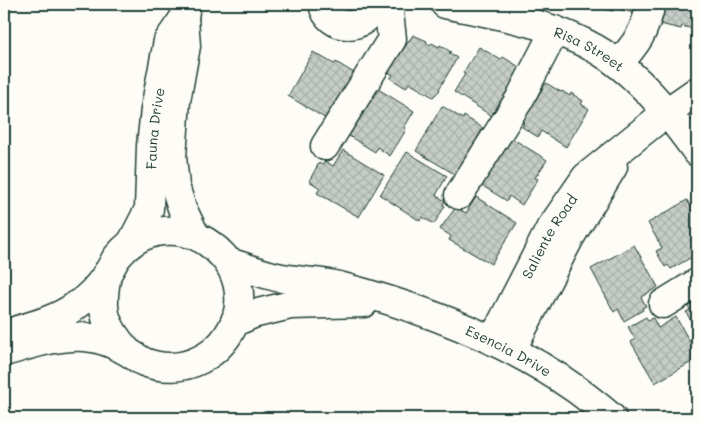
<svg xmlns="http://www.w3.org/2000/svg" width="701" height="422" viewBox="0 0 701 422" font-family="Mali,sans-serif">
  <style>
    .building { fill: url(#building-cross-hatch); stroke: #1f3d34 }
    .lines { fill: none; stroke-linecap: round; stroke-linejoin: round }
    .minor-casing { stroke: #1f3d34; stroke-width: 31 }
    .minor { stroke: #fdfcf7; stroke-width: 28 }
    .labels { text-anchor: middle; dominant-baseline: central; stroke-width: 5; stroke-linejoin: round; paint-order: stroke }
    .street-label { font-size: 14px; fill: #1f3d34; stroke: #fdfcf7 }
  </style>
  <defs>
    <pattern id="building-cross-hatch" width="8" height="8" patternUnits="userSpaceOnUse" patternTransform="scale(1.25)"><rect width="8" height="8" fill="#c6cdc7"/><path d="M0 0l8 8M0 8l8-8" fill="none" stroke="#aab1ac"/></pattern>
  </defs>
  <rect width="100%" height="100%" fill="#fdfcf7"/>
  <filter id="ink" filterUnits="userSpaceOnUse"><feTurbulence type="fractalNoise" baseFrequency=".02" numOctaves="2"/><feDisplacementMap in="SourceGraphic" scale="10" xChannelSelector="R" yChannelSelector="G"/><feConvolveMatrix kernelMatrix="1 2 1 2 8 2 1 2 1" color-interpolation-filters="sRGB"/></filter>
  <g filter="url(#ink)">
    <path class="building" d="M584 4H636L634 13 614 8 613 11Z
      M663 4H697V28L693 26V29L682 26 681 29 660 24 665 4Z
      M413 35 427 41 426 42 430 45 432 43 439 47 440 45 451 52 449 53 457 58 439 89 440 90 433 97 409 83 406 88 390 78 393 75 388 72Z
      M479 47 501 60 503 57 521 68 492 116 454 92 465 74 463 73Z
      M313 52 334 64 336 62 354 73 328 120 288 96Z
      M546 83 561 92 562 91 570 96 571 93 583 101 581 104 589 109 566 147 541 131 538 137 522 127 524 123 520 120 533 99 535 101Z
      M378 89 414 111 404 128 406 130 390 156 377 147 375 152 349 136Z
      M442 106 463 119 464 116 483 128 456 175 416 151Z
      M510 137 547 160 535 178 538 179 522 205 509 196 507 201 481 185Z
      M343 150 384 175 359 217 317 193 320 188 309 181 319 163 322 165 325 161 333 166Z
      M407 152 447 176 436 195 445 201 443 205 445 206 434 224 422 217 420 221 380 195Z
      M476 197 517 223 491 264 449 240 451 236 440 229 456 207 466 213Z
      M687 200 697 218V254L671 269 668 265 665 267 656 251 662 248 648 223Z
      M634 245 658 287 641 297 646 306 642 308 643 310 624 321 618 309 614 312 591 269Z
      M697 299V327L695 328 686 312 690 310 687 305Z
      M646 317 648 320 653 318 658 328 676 317 697 355V359L655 383 631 342 635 339 628 327Z"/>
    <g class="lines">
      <g class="minor-casing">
        <g id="minor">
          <path d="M186 4 184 18 186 46 176 101 172 157 175 186 182 208 195 235"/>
          <path d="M323 4C328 32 368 32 373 4"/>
          <path id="s1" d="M445 4C504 16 570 26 618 64 649 88 674 120 697 152"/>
          <path d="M618 64C638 42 644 33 651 4"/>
          <path d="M325 146 392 39 388 4"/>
          <path d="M459 195 519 100 555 30"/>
          <path id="s2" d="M132 242 149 209 151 146 155 109 168 41 184 18"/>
          <path id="s3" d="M228 262C246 267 264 275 282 278 301 282 321 281 339 286 423 308 506 339 577 390 589 399 601 408 612 418"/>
          <path d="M107 274C100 309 103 324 127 351"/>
          <path d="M663 304 697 283"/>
          <path d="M235 322 253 314 291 305 364 303"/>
          <path d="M4 334C27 327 54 321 74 307 87 299 100 285 108 272 112 267 114 260 118 256 147 221 194 224 223 256 237 271 243 296 237 316 224 356 183 377 144 362 138 359 133 355 128 352 115 344 100 338 85 337 58 335 30 345 4 352"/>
          <path id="s4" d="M493 340 550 229 586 177 667 112 697 91"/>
          <path d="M512 349 569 239 613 167"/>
        </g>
      </g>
      <use href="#minor" class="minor"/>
    </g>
  </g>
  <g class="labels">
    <g class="street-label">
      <text stroke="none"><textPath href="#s1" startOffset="152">Risa Street</textPath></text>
      <text stroke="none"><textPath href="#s2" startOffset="118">Fauna Drive</textPath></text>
      <text stroke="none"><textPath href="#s4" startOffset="118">Saliente Road</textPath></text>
      <text stroke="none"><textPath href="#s3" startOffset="296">Esencia Drive</textPath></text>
    </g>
  </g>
  <rect width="701" height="422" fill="none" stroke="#fdfcf7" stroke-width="20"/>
  <rect x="10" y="10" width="681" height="402" fill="none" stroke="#1f3d34" stroke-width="2" filter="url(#ink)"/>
</svg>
